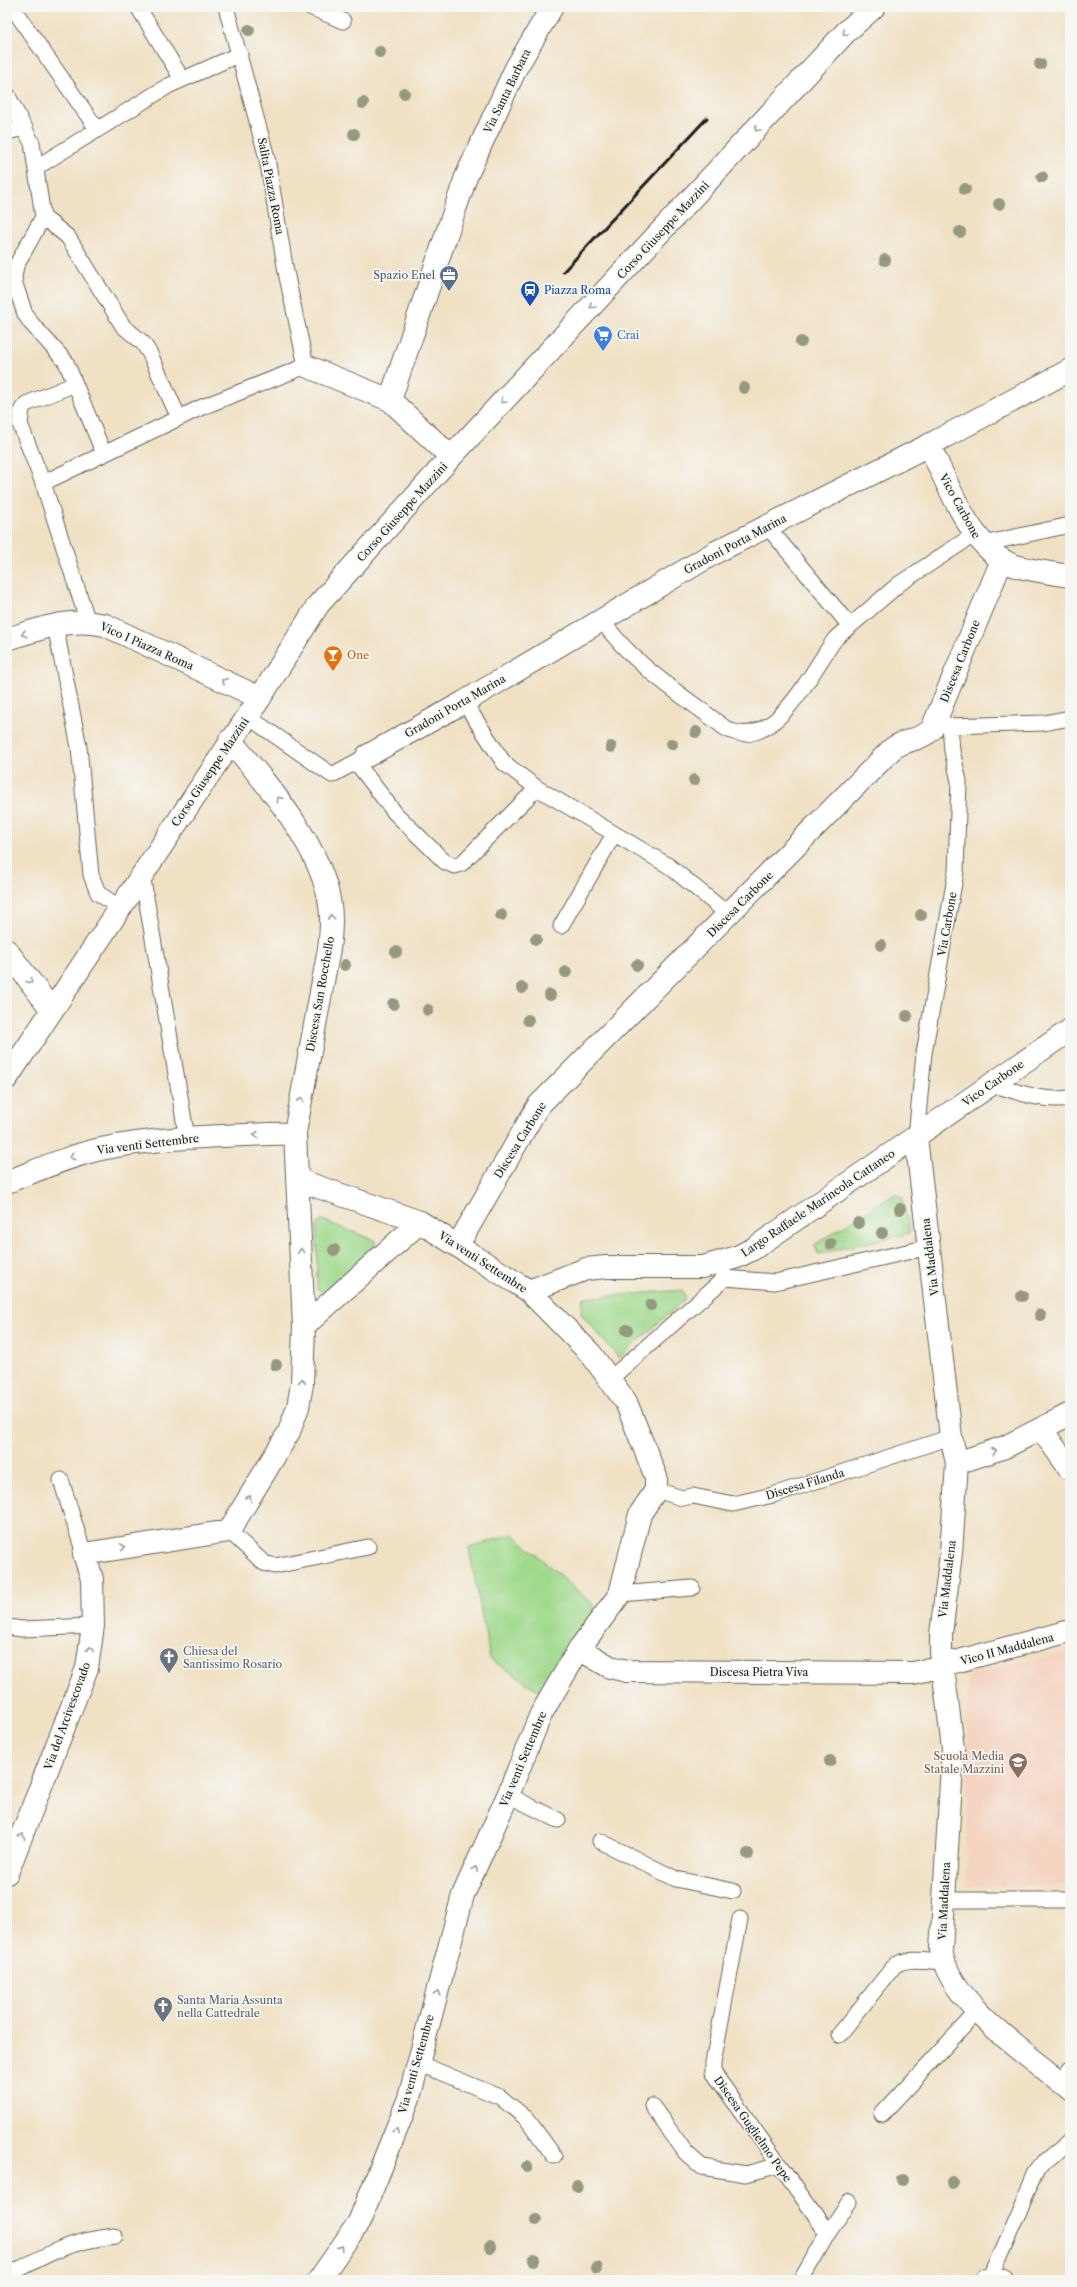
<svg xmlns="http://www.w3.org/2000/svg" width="1077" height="2287" viewBox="0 0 1077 2287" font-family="'Libre Caslon Text',serif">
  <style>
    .built { fill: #f4d3c0 }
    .green { fill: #9fd98b; stroke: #5e7a54 }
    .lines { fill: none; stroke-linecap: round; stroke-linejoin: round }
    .lane-casing { stroke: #666157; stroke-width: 17 }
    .street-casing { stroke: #666157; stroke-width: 24 }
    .lane { stroke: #fff; stroke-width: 15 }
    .street { stroke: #fff; stroke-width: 22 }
    .rail { stroke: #1c1c1c; stroke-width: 3 }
    .tree { fill: #95997e }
    .oneway { stroke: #999 }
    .labels { text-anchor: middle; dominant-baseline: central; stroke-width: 3.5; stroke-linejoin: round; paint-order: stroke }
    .street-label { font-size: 11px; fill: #1c1c1c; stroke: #f6f6f2 }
    .service-label { font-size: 11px; fill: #4e5e75; stroke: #f6f6f2; text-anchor: end }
    .transit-label { font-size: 11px; fill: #164399; stroke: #f6f6f2; text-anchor: start }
    .shop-label { font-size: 11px; fill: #366cbe; stroke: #f6f6f2; text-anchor: start }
    .food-label { font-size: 11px; fill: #c56008; stroke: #f6f6f2; text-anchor: start }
    .worship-label { font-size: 11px; fill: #5b616d; stroke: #f6f6f2; text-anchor: start }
    .education-label { font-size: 11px; fill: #785e54; stroke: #f6f6f2; text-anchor: end }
  </style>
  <rect width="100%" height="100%" fill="#f6f6f2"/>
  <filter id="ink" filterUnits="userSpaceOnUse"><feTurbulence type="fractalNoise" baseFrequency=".025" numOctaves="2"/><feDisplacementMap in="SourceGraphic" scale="8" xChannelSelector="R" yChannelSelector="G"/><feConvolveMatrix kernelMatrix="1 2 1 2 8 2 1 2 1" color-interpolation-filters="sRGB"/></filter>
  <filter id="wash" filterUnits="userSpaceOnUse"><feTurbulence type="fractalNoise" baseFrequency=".012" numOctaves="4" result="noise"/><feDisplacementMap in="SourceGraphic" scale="16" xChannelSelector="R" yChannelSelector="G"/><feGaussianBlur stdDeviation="0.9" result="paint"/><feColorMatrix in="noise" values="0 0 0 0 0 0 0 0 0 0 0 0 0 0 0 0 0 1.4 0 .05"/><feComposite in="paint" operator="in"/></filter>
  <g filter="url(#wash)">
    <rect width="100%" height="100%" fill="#f0e1c5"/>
    <path class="built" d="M1070 1651V1885L966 1887 968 1674Z"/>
    <path class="green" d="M895 1194 902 1197 910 1233 818 1254 814 1245Z
      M322 1220 374 1240 376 1245 325 1292 317 1289V1225Z
      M682 1290 686 1298 619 1358 581 1314 583 1298Z
      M513 1534 595 1606 544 1694 490 1659 469 1548Z"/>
  </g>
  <g filter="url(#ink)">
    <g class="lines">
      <g class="lane-casing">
        <path id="lane" d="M12 7 97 129
          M138 7 182 79
          M310 7 343 21
          M7 94 32 143 43 217 16 266 14 277 15 284 25 314 31 323 66 362 104 454
          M7 132 25 128
          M37 167 168 86 240 54
          M43 217 68 237 123 326 143 343 150 354 179 418
          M43 483 20 424 22 409 26 404 75 384
          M767 526 850 626 899 584 975 534
          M983 544 1070 525
          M602 620C631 664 684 696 725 728 774 757 813 667 836 638 840 634 845 630 850 626
          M88 622 43 483 202 407 306 366 286 272 267 158 226 7
          M55 625 79 747 91 875 98 893 120 908
          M247 716 332 775 365 757
          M950 726 1044 723 1070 718
          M356 762 395 813 445 862 455 866 461 864 537 788 504 763 464 702
          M537 788 669 866 729 915
          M142 874 187 1138
          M561 926 614 834
          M991 1084C1018 1092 1042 1102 1070 1098
          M916 1137 924 1053 956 872 959 781 952 751 950 726 936 720
          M720 1263 725 1278 775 1282 929 1247
          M610 1379 725 1278
          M61 1480 84 1554
          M656 1490 682 1498 693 1496 733 1504 773 1495 951 1437
          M229 1531 264 1563 275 1566 368 1547
          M620 1594 692 1588
          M7 1627 22 1629 93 1626
          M508 1795 558 1820
          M600 1841 676 1879 733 1891
          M944 1900H1070
          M740 1919 713 2063V2072L828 2233
          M839 2035 895 1965C908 1957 928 1961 943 1962
          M418 2063 500 2097 527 2119 554 2156
          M1062 2082 1070 2069
          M652 2106 686 2153 702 2167 746 2174 779 2165
          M882 2114 977 2012
          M7 2276C47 2254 69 2241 115 2236
          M990 2279 1038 2170 1046 2160 1070 2140
          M801 2280 828 2233 849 2202"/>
      </g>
      <g class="street-casing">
        <path id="street" d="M306 366 390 400
          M929 445C947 482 973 554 1016 566 1033 571 1052 573 1070 576
          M451 457 390 400 466 177 516 68 552 7
          M7 639C40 629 70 617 105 625L260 698
          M367 756 464 702 716 552 929 445 1070 370
          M7 951 52 1010
          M7 1078 260 698 318 605 451 457 846 32 874 7
          M916 1137 951 1437 957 1463 951 1553 941 1634V1652L953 1748 941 1950C949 2003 1030 2056 1070 2089
          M298 1180 420 1222 529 1291 591 1354 626 1402 656 1477V1490L640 1514 620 1594 579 1649 541 1714 508 1795 463 1895 409 2098 359 2222 319 2280
          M7 1182C38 1170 69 1156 101 1149 164 1136 231 1136 295 1133
          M458 1245 538 1106 892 749C904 739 921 741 932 729L1002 560
          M529 1291 586 1269 606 1267H703L737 1257 753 1249 1070 1030
          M304 1326 420 1222
          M1041 1429 1070 1469
          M957 1463 1005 1447 1070 1414
          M579 1649 610 1667 627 1671 914 1673 1070 1631
          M7 1873 87 1668 93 1626 92 1579 84 1554 229 1531 289 1432 298 1407 302 1384 304 1326 295 1133 329 949C330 940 331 931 331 921 332 857 269 787 230 740
          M986 2280H1002"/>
      </g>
      <use href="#lane" class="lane"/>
      <use href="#street" class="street"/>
      <path class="rail" d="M563 272 707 118"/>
    </g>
    <g class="tree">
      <circle cx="249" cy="30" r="6"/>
      <circle cx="380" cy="52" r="6"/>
      <circle cx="1040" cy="64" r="6"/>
      <circle cx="404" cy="93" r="6"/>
      <circle cx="363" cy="103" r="6"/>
      <circle cx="354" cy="134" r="6"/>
      <circle cx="1042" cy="177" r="6"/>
      <circle cx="965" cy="189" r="6"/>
      <circle cx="999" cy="204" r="6"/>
      <circle cx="960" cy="232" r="6"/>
      <circle cx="885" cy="260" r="6"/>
      <circle cx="801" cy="342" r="6"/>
      <circle cx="744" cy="388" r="6"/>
      <circle cx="696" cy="732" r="6"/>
      <circle cx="672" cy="744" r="6"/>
      <circle cx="611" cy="747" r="6"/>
      <circle cx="694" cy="780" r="6"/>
      <circle cx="501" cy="915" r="6"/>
      <circle cx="921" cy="915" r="6"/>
      <circle cx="536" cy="939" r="6"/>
      <circle cx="881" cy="945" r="6"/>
      <circle cx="396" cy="952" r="6"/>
      <circle cx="345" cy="965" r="6"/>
      <circle cx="637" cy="965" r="6"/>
      <circle cx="566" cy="972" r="6"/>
      <circle cx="522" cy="988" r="6"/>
      <circle cx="550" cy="995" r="6"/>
      <circle cx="393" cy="1004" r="6"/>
      <circle cx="428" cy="1010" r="6"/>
      <circle cx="907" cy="1016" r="6"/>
      <circle cx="528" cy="1020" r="6"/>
      <circle cx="900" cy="1209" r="6"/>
      <circle cx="858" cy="1223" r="6"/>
      <circle cx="882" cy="1233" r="6"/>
      <circle cx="831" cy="1244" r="6"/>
      <circle cx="334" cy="1250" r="6"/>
      <circle cx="1022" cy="1296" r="6"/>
      <circle cx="651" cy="1305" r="6"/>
      <circle cx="1040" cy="1315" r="6"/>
      <circle cx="627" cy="1330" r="6"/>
      <circle cx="276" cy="1365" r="6"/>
      <circle cx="830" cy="1761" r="6"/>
      <circle cx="748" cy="1854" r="6"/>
      <circle cx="527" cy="2167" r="6"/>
      <circle cx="902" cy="2180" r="6"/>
      <circle cx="953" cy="2184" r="6"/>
      <circle cx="577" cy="2186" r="6"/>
      <circle cx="536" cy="2220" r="6"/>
      <circle cx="490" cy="2247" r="6"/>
      <circle cx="534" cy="2260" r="6"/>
      <circle cx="597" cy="2268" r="6"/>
    </g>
    <defs><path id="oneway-chevron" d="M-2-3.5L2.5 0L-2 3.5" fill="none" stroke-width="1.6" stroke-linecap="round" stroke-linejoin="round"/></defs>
    <g class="oneway">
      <use href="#oneway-chevron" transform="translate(845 33) rotate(135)"/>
      <use href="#oneway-chevron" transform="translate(757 129) rotate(133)"/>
      <use href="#oneway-chevron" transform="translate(592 306) rotate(133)"/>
      <use href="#oneway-chevron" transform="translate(503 401) rotate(133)"/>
      <use href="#oneway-chevron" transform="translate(24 634) rotate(164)"/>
      <use href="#oneway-chevron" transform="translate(224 681) rotate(-155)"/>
      <use href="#oneway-chevron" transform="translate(279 799) rotate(-128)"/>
      <use href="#oneway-chevron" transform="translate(331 917) rotate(-95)"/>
      <use href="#oneway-chevron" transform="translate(30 981) rotate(53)"/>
      <use href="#oneway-chevron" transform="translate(301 1100) rotate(-79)"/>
      <use href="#oneway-chevron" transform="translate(256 1135) rotate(177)"/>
      <use href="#oneway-chevron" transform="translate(72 1157) rotate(164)"/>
      <use href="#oneway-chevron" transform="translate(301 1251) rotate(-93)"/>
      <use href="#oneway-chevron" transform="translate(302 1381) rotate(-85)"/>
      <use href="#oneway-chevron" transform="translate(994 1451) rotate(-19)"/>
      <use href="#oneway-chevron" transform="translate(249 1498) rotate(-59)"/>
      <use href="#oneway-chevron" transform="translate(123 1547) rotate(-10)"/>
      <use href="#oneway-chevron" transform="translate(90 1649) rotate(-82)"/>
      <use href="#oneway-chevron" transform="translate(22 1836) rotate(-68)"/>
      <use href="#oneway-chevron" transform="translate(475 1869) rotate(-66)"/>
      <use href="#oneway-chevron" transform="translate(437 1993) rotate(-75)"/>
      <use href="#oneway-chevron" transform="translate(396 2131) rotate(-68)"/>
      <use href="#oneway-chevron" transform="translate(341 2248) rotate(-55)"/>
    </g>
  </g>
  <defs>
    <g id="office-pin" transform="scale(1)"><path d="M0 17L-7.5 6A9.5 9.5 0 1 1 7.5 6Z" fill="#5c6f8a" stroke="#f6f6f2"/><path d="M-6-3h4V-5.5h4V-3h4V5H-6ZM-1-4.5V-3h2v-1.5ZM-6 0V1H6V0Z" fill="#fff"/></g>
    <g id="station-pin" transform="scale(1)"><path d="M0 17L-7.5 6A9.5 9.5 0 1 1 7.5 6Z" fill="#1a4fb4" stroke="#f6f6f2"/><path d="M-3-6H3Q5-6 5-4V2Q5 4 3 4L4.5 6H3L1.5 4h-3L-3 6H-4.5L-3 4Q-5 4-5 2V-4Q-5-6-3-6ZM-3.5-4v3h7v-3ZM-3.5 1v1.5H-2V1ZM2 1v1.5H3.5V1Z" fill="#fff"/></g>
    <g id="supermarket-pin" transform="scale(1)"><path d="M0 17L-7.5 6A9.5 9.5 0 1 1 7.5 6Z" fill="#3f7fe0" stroke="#f6f6f2"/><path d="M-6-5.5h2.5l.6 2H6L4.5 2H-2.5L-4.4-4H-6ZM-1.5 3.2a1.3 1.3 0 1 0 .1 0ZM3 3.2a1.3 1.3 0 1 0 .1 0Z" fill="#fff"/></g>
    <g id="bar-pin" transform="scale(1)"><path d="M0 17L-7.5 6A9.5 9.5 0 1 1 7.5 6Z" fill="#e8710a" stroke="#f6f6f2"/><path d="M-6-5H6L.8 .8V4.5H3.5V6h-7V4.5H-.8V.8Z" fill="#fff"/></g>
    <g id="church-pin" transform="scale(1)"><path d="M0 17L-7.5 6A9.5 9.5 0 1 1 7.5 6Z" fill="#6b7280" stroke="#f6f6f2"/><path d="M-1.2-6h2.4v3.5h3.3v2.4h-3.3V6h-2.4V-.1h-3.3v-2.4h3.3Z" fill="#fff"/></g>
    <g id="school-pin" transform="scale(1)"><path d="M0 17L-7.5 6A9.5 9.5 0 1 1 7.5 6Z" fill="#8d6e63" stroke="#f6f6f2"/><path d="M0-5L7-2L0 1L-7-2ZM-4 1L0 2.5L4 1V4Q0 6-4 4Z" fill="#fff"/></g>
  </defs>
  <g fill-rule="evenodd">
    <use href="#office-pin" x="449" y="275"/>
    <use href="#station-pin" x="530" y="290"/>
    <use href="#supermarket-pin" x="603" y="335"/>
    <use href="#bar-pin" x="333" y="655"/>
    <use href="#church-pin" x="169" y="1657"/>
    <use href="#school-pin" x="1018" y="1762"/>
    <use href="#church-pin" x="163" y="2006"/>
  </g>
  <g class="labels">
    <g class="street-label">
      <text transform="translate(507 91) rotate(-64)">Via Santa Barbara</text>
      <text transform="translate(271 186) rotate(79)">Salita Piazza Roma</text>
      <text transform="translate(663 230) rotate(-47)">Corso Giuseppe Mazzini</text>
      <text transform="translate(960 506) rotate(61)">Vico Carbone</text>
      <text transform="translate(402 512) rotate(-48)">Corso Giuseppe Mazzini</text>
      <text transform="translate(735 544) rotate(-28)">Gradoni Porta Marina</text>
      <text transform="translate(147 646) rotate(24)">Vico I Piazza Roma</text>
      <text transform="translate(960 661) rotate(-68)">Discesa Carbone</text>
      <text transform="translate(455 706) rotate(-30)">Gradoni Porta Marina</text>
      <text transform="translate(210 772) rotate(-56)">Corso Giuseppe Mazzini</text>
      <text transform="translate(740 904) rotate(-45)">Discesa Carbone</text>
      <text transform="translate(947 924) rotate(-80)">Via Carbone</text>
      <text transform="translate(320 994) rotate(-80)">Discesa San Rocchello</text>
      <text transform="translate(993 1083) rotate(-35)">Vico Carbone</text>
      <text transform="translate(520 1140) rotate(-58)">Discesa Carbone</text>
      <text transform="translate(148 1144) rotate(-7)">Via venti Settembre</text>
      <text transform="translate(818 1203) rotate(-34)">Largo Raffaele Marincola Cattaneo</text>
      <text transform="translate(930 1257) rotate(-97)">Via Maddalena</text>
      <text transform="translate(483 1262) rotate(33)">Via venti Settembre</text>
      <text transform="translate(805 1484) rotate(-17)">Discesa Filanda</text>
      <text transform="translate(947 1579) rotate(-83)">Via Maddalena</text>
      <text transform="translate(1007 1649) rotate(-15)">Vico II Maddalena</text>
      <text x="759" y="1672">Discesa Pietra Viva</text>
      <text transform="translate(67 1716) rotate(-70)">Via del Arcivescovado</text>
      <text transform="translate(523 1759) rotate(-67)">Via venti Settembre</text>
      <text transform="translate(944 1901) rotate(-87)">Via Maddalena</text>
      <text transform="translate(416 2064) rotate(-74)">Via venti Settembre</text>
      <text transform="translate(753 2129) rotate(55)">Discesa Guglielmo Pepe</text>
    </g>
    <g class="service-label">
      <text x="435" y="275">Spazio Enel</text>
    </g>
    <g class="transit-label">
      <text x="544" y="290">Piazza Roma</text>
    </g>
    <g class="shop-label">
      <text x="617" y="335">Crai</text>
    </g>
    <g class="food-label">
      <text x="347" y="655">One</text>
    </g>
    <g class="worship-label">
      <text x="183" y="1651">Chiesa del<tspan x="183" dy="13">Santissimo Rosario</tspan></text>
      <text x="177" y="2000">Santa Maria Assunta<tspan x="177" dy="13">nella Cattedrale</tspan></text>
    </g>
    <g class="education-label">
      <text x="1004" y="1756">Scuola Media<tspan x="1004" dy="13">Statale Mazzini</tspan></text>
    </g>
  </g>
  <rect width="1077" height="2287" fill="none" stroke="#f6f6f2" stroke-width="24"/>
</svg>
